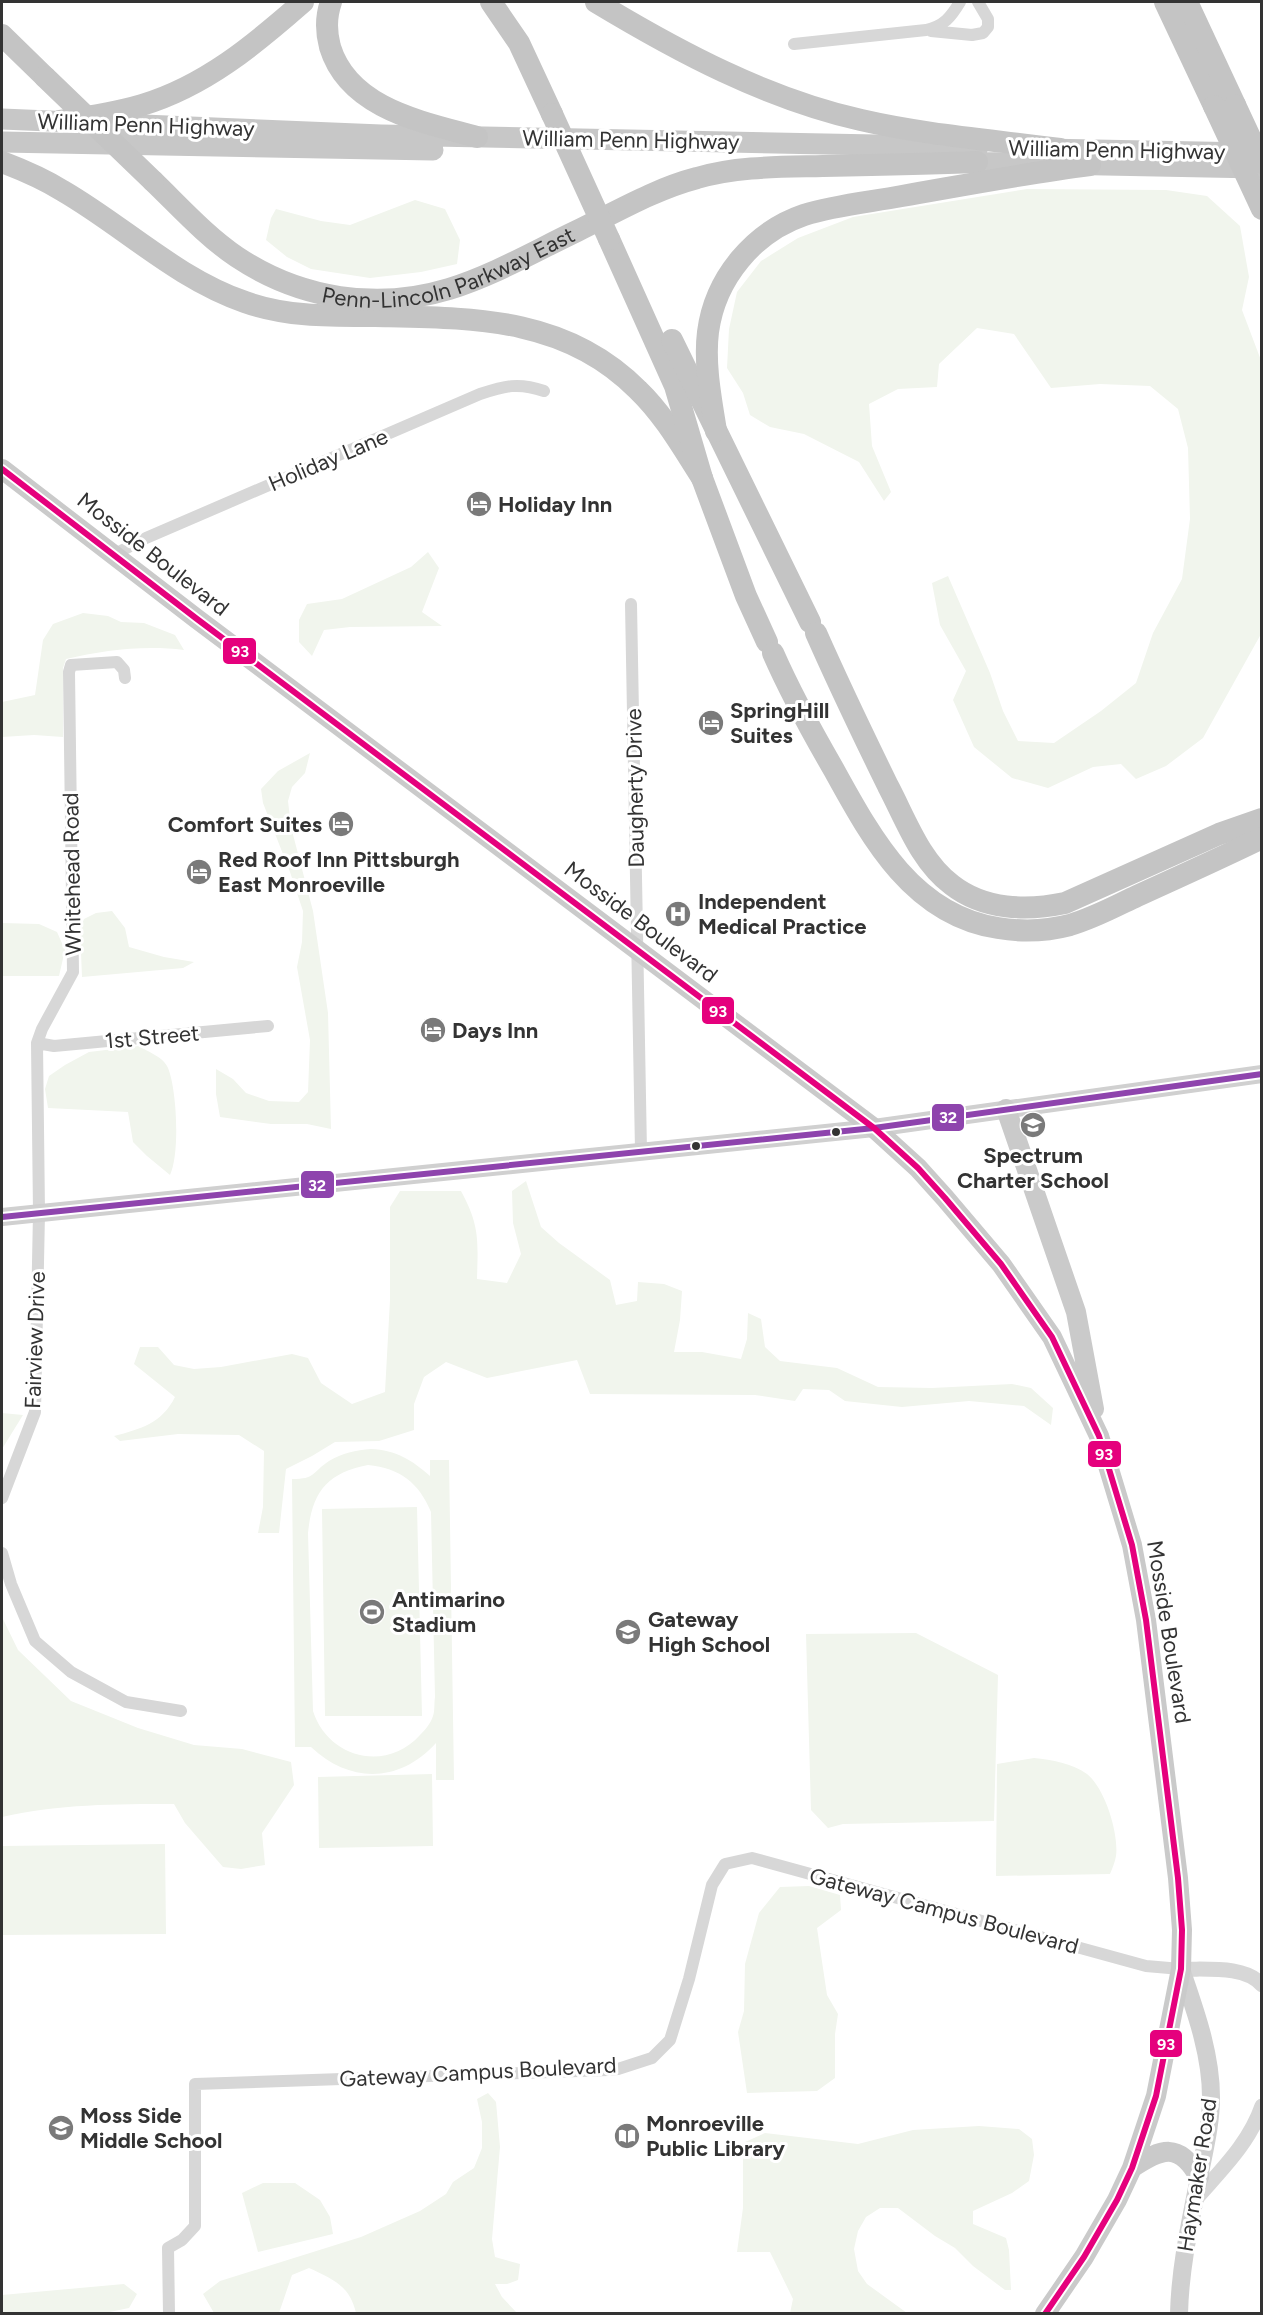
<svg xmlns="http://www.w3.org/2000/svg" width="1263" height="2315" viewBox="0 0 1263 2315" font-family="Figtree,sans-serif">
  <style>
    .green { fill: #f1f5ed; fill-rule: evenodd }
    .lines { fill: none; stroke-linecap: round; stroke-linejoin: round }
    .minor { stroke: #d7d7d7; stroke-width: 12 }
    .tertiary { stroke: #d7d7d7; stroke-width: 15 }
    .secondary { stroke: #d0d0d0; stroke-width: 18 }
    .primary { stroke: #cacaca; stroke-width: 20 }
    .trunk { stroke: #c7c7c7; stroke-width: 21 }
    .motorway { stroke: #c4c4c4; stroke-width: 22 }
    .motorway-bridge { stroke: #c4c4c4; stroke-width: 22 }
    .bus-1-casing { stroke: #fff; stroke-width: 10 }
    .bus-2-casing { stroke: #fff; stroke-width: 10 }
    .bus-1 { stroke: #8e44ad; stroke-width: 6 }
    .bus-2 { stroke: #e5007d; stroke-width: 6 }
    .bus-dot { fill: #333; stroke: #fff; stroke-width: 2 }
    .labels { text-anchor: middle; dominant-baseline: central; stroke-width: 6; stroke-linejoin: round; paint-order: stroke }
    .street-label { font-size: 22px; fill: #333; stroke: #fff }
    .poi-label { font-size: 22px; font-weight: bold; fill: #333; stroke: #fff; text-anchor: start }
    .line-badge { stroke: #fff; stroke-width: 2 }
    .badge-label { font-size: 16px; text-anchor: middle; font-weight: bold; fill: #fff }
  </style>
  <rect width="100%" height="100%" fill="#fff"/>
  <path class="green" d="M1027 189 1166 190 1207 196 1240 226 1249 277 1242 310 1262 363 1261 634 1203 738 1166 766 1136 779 1121 764 1093 767 1048 788 1012 778 974 747 953 700 966 671 940 625 932 583 948 576 990 673 1003 711 1018 741 1054 743 1101 711 1136 683 1153 633 1182 579 1190 519 1188 448 1178 409 1150 386 1100 384 1051 388 1014 334 977 328 939 364 937 387 898 389 869 404 872 446 891 492 884 501 859 462 804 434 770 427 750 415 743 393 727 368 729 329 737 292 761 261 798 238 853 217Z
    M415 200 445 209 460 240 457 264 421 272 370 278 311 269 287 257 266 240 271 218 276 209 321 221 350 225Z
    M428 552 439 568 422 612 442 626 350 627 324 630 312 656 299 642V620L307 604 342 599 411 567Z
    M83 613 108 616 121 622 144 623 175 635 184 650C145 645 104 650 66 659L63 668V737L34 735 2 737V702L35 695 43 640 53 624Z
    M310 753 305 773 292 787 288 801 291 827 313 911 328 1013 331 1129 307 1124H271L220 1117 216 1094V1069L233 1079 246 1093 269 1101 299 1102 308 1092 310 1040 297 967 302 942 303 911 290 872 263 803 261 789 278 771Z
    M112 911 125 928 129 947 164 957 194 962 183 968 82 977 80 928 84 919 96 913Z
    M2 923 39 924 57 932 65 950 59 976H2Z
    M139 1046C148 1052 164 1057 168 1068 177 1090 180 1154 170 1175L147 1156 133 1142 128 1112 48 1108 45 1089 49 1076 65 1065 89 1052Z
    M526 1181 541 1227 559 1243 610 1280 616 1305 637 1301 638 1282 664 1284 682 1291 680 1320 674 1352H702L741 1359 747 1339 748 1313 761 1319 765 1347 780 1361 837 1368 878 1387 932 1388 1012 1384 1031 1388 1053 1408 1051 1425 1024 1406 969 1401 902 1407 845 1401 829 1390 803 1389 795 1401 755 1395 590 1394 577 1360 487 1378 446 1362 424 1377 414 1404V1430L379 1441 335 1442 312 1456 286 1469 279 1533H258L263 1507 264 1451 239 1435 178 1434 120 1441 114 1436C141 1429 162 1423 175 1397L134 1364 140 1347H158L174 1365 194 1369 221 1367 292 1354 308 1358 321 1383 352 1404 385 1392 390 1300V1207L400 1191H461C480 1226 478 1241 477 1279L507 1283 521 1254 513 1223 512 1191Z
    M2 1413 23 1415 2 1449Z
    M371 1449C396 1450 412 1460 430 1476V1460H449L454 1780H436V1743C400 1783 350 1784 311 1747H295L292 1479C316 1479 311 1473 329 1461 342 1453 356 1450 371 1449ZM368 1465C400 1468 419 1483 431 1512L435 1697C434 1703 435 1711 433 1716 431 1723 425 1730 420 1735 386 1773 328 1758 313 1711L308 1533C312 1492 327 1473 368 1465Z
    M417 1507 422 1716H325L322 1509Z
    M2 1617 18 1650 71 1701 138 1728 194 1745 242 1749 291 1762 294 1785 262 1833 265 1865 241 1869 223 1867 185 1823 174 1804C116 1804 58 1804 2 1817Z
    M916 1633 998 1675 994 1821 843 1824 828 1828 811 1810 806 1634Z
    M1034 1758C1052 1760 1072 1763 1087 1774 1105 1788 1119 1834 1116 1856 1115 1862 1112 1869 1110 1874L996 1876 997 1764Z
    M432 1774 433 1846 319 1848 318 1777Z
    M165 1844 166 1934 2 1935V1846Z
    M809 1886 840 1895 841 1910 817 1928 827 1995 838 2014 835 2034V2078L817 2091 747 2093 738 2032 744 2011 745 1964 759 1913 780 1887Z
    M488 2093 496 2102 500 2147 492 2239 495 2257 520 2264 518 2280 507 2284H495L502 2297 517 2313H356C350 2286 333 2279 309 2268L292 2275 279 2313H214L203 2294 220 2281 361 2237 420 2211 446 2194 453 2182 474 2168 482 2148V2122L477 2099Z
    M979 2126 1019 2129 1032 2139 1034 2155 1029 2181 1012 2193 973 2211V2224L1006 2238 1009 2250 1011 2290H1005L973 2266 955 2248 935 2236 898 2208H880L866 2217 858 2231 854 2249 858 2271 867 2284 907 2313H790L793 2299 770 2252H737L743 2208V2143L765 2133 858 2144 913 2130Z
    M263 2183H295L320 2200 330 2217 333 2234 258 2252 242 2193Z
    M124 2284 137 2294 129 2308 100 2314 2 2313V2295Z"/>
  <g class="lines">
    <path class="minor" d="M931 31 972 35 983 33 988 27V19L978 2
      M794 44 926 30C944 26 951 17 960 2
      M115 554 146 538 480 394C505 386 518 382 544 391
      M631 604 641 1151
      M37 1043 54 1046 268 1026
      M2 1498 35 1412 39 1213 37 1043 42 1029 73 972 69 672 71 665 117 662 124 670 125 678
      M2 1553 11 1584 35 1641 71 1672 126 1702 181 1711
      M169 2314 168 2248 182 2240 195 2226V2084L608 2070 618 2069 652 2058 670 2040 689 1979 712 1885 725 1864 752 1858 1146 1966 1181 1969"/>
    <path class="tertiary" d="M1181 1969C1205 1970 1245 1965 1262 1985
      M1195 2200C1220 2171 1249 2144 1262 2106"/>
    <path class="secondary" d="M2 1217 874 1128 1262 1074
      M1179 2314C1180 2268 1190 2223 1199 2178 1204 2151 1211 2125 1211 2097 1211 2053 1195 2010 1181 1969"/>
    <path class="primary" d="M2 469 197 619 874 1128 918 1168 945 1198 1001 1264 1052 1337 1099 1436 1132 1545 1146 1620 1178 1878 1182 1930 1181 1969 1156 2096 1132 2168 1117 2200 1084 2257 1045 2314
      M1006 1109 1076 1312 1094 1409
      M1132 2168C1162 2148 1179 2142 1199 2177"/>
    <path class="trunk" d="M2 119 381 135 978 147
      M2 142 433 150
      M1043 149 1251 153
      M959 162 1258 168"/>
    <g class="motorway">
      <path d="M331 2C326 16 326 32 330 47 349 109 423 122 477 137"/>
      <path d="M491 2 519 43 552 114"/>
      <path d="M596 2C679 52 765 98 861 120 926 135 994 140 1060 149"/>
      <path d="M1165 2 1214 106"/>
      <path d="M1187 2 1235 105"/>
      <path d="M2 35 45 77"/>
      <path d="M60 121C88 117 115 113 142 105 205 86 254 45 303 2"/>
      <path d="M2 162C23 170 44 179 63 191 125 227 176 278 245 302 287 317 331 316 375 316 471 318 565 316 638 390 664 415 682 447 702 478"/>
      <path id="s1" d="M153 181C180 207 206 236 237 257 300 299 377 311 449 289 494 275 535 251 577 231 616 212 655 189 697 178 738 166 781 167 823 166 874 165 925 164 977 162"/>
      <path d="M609 239 675 386 702 478 746 596 767 642"/>
      <path d="M672 340 810 622"/>
      <path d="M716 431C711 399 704 364 708 332 715 278 754 232 804 215 835 205 870 202 902 196 965 185 1027 173 1090 165"/>
      <path d="M816 633C839 685 863 735 888 786 906 820 920 861 952 885 984 910 1027 911 1065 903L1219 834 1262 819"/>
      <path d="M773 653C791 694 812 732 834 770 872 839 913 915 998 928 1022 932 1047 931 1070 925 1094 918 1116 906 1137 896 1179 877 1221 858 1262 838"/>
    </g>
    <path class="motorway-bridge" d="M45 77 153 181
      M1235 105 1262 163
      M1214 106 1262 209
      M552 114 609 239"/>
    <g class="bus-1-casing">
      <path id="bus-1" d="M2 1217 874 1128 1262 1074"/>
    </g>
    <g class="bus-2-casing">
      <path id="bus-2" d="M2 469 197 619 874 1128 918 1168 945 1198 1001 1264 1052 1337 1099 1436 1132 1545 1146 1620 1178 1878 1182 1930 1181 1969 1156 2096 1132 2168 1117 2200 1084 2257 1045 2314"/>
    </g>
    <use href="#bus-1" class="bus-1"/>
    <use href="#bus-2" class="bus-2"/>
  </g>
  <defs>
    <g id="hotel-disc" transform="scale(1.35)"><circle r="9.5" fill="#7a7a7a" stroke="#fff"/><path d="M-6-4.5h1.5V1H6V5H4.5V3h-9V5H-6ZM-4 0a1.8 1.8 0 1 1 3.6 0ZM.5 0V-2.5h3Q6-2.5 6 0Z" fill="#fff"/></g>
    <g id="hospital-disc" transform="scale(1.35)"><circle r="9.5" fill="#7a7a7a" stroke="#fff"/><path d="M-5-5h3v3.5h4V-5h3V5h-3V1.5h-4V5h-3Z" fill="#fff"/></g>
    <g id="school-disc" transform="scale(1.35)"><circle r="9.5" fill="#7a7a7a" stroke="#fff"/><path d="M0-5L7-2L0 1L-7-2ZM-4 1L0 2.5L4 1V4Q0 6-4 4Z" fill="#fff"/></g>
    <g id="stadium-disc" transform="scale(1.35)"><circle r="9.5" fill="#7a7a7a" stroke="#fff"/><path d="M0-5a6.5 5 0 1 0 0 10a6.5 5 0 1 0 0-10ZM-3.5-1.8h7v3.6h-7Z" fill="#fff"/></g>
    <g id="library-disc" transform="scale(1.35)"><circle r="9.5" fill="#7a7a7a" stroke="#fff"/><path d="M-6-4Q-3-5.5-.7-3.5V5Q-3 3-6 4ZM6-4Q3-5.5 .7-3.5V5Q3 3 6 4Z" fill="#fff"/></g>
  </defs>
  <g fill-rule="evenodd">
    <use href="#hotel-disc" x="479" y="504"/>
    <use href="#hotel-disc" x="711" y="723"/>
    <use href="#hotel-disc" x="341" y="824"/>
    <use href="#hotel-disc" x="199" y="872"/>
    <use href="#hospital-disc" x="678" y="914"/>
    <use href="#hotel-disc" x="433" y="1030"/>
    <use href="#school-disc" x="1033" y="1125"/>
    <use href="#stadium-disc" x="372" y="1612"/>
    <use href="#school-disc" x="628" y="1632"/>
    <use href="#school-disc" x="61" y="2128"/>
    <use href="#library-disc" x="627" y="2136"/>
  </g>
  <g class="bus-dot">
    <circle cx="836" cy="1132" r="5"/>
    <circle cx="696" cy="1146" r="5"/>
  </g>
  <g class="labels">
    <g class="street-label">
      <text transform="translate(146 125) rotate(2)">William Penn Highway</text>
      <text transform="translate(631 140) rotate(1)">William Penn Highway</text>
      <text transform="translate(1117 150) rotate(1)">William Penn Highway</text>
      <text stroke="none"><textPath href="#s1" startOffset="339">Penn-Lincoln Parkway East</textPath></text>
      <text transform="translate(328 460) rotate(-23)">Holiday Lane</text>
      <text transform="translate(153 554) rotate(38)">Mosside Boulevard</text>
      <text transform="translate(635 788) rotate(-91)">Daugherty Drive</text>
      <text transform="translate(72 874) rotate(-91)">Whitehead Road</text>
      <text transform="translate(641 922) rotate(37)">Mosside Boulevard</text>
      <text transform="translate(152 1037) rotate(-5)">1st Street</text>
      <text transform="translate(35 1340) rotate(-88)">Fairview Drive</text>
      <text transform="translate(1169 1632) rotate(81)">Mosside Boulevard</text>
      <text transform="translate(944 1911) rotate(15)">Gateway Campus Boulevard</text>
      <text transform="translate(478 2072) rotate(-3)">Gateway Campus Boulevard</text>
      <text transform="translate(1197 2175) rotate(-81)">Haymaker Road</text>
    </g>
    <g class="poi-label">
      <text x="498" y="504">Holiday Inn</text>
      <text x="730" y="710">SpringHill<tspan x="730" dy="25">Suites</tspan></text>
      <text x="322" y="824" text-anchor="end">Comfort Suites</text>
      <text x="218" y="859">Red Roof Inn Pittsburgh<tspan x="218" dy="25">East Monroeville</tspan></text>
      <text x="698" y="901">Independent<tspan x="698" dy="25">Medical Practice</tspan></text>
      <text x="452" y="1030">Days Inn</text>
      <text x="1033" y="1155" text-anchor="middle">Spectrum<tspan x="1033" dy="25">Charter School</tspan></text>
      <text x="392" y="1599">Antimarino<tspan x="392" dy="25">Stadium</tspan></text>
      <text x="648" y="1619">Gateway<tspan x="648" dy="25">High School</tspan></text>
      <text x="80" y="2115">Moss Side<tspan x="80" dy="25">Middle School</tspan></text>
      <text x="646" y="2123">Monroeville<tspan x="646" dy="25">Public Library</tspan></text>
    </g>
  </g>
  <g class="line-badge">
    <rect x="222" y="637" width="35" height="28" rx="6" fill="#e5007d"/>
    <rect x="701" y="996" width="34" height="29" rx="6" fill="#e5007d"/>
    <rect x="931" y="1103" width="34" height="29" rx="6" fill="#8e44ad"/>
    <rect x="300" y="1170" width="35" height="29" rx="6" fill="#8e44ad"/>
    <rect x="1087" y="1440" width="35" height="28" rx="6" fill="#e5007d"/>
    <rect x="1149" y="2029" width="34" height="29" rx="6" fill="#e5007d"/>
  </g>
  <g class="badge-label">
    <text x="240" y="657">93</text>
    <text x="718" y="1017">93</text>
    <text x="948" y="1123">32</text>
    <text x="317" y="1191">32</text>
    <text x="1104" y="1460">93</text>
    <text x="1166" y="2050">93</text>
  </g>
  <rect width="1263" height="2315" fill="none" stroke="#333333" stroke-width="6"/>
</svg>
